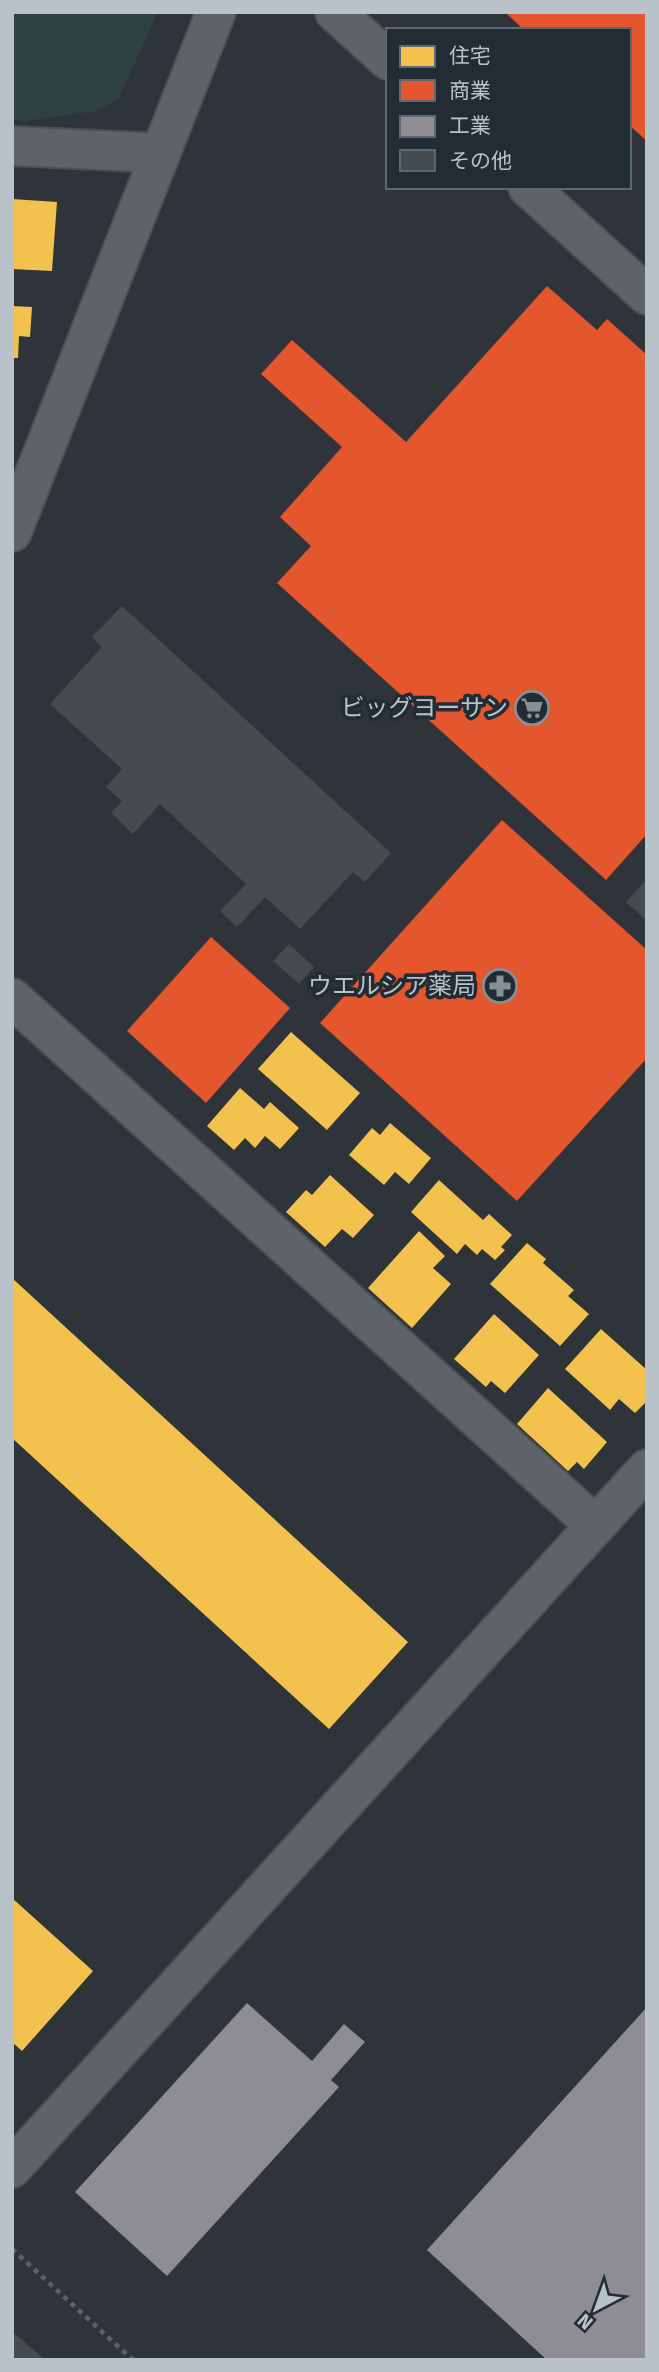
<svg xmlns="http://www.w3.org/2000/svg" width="659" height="2372" viewBox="0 0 659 2372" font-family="'Fira Sans','Noto Sans JP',sans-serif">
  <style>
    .green { fill: #2e4140 }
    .homes { fill: #f2c14e }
    .shops { fill: #e4572e }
    .industry { fill: #8d8d92 }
    .building { fill: #464b50 }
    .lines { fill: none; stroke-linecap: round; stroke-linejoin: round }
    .minor-casing { stroke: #4c5054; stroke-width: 42 }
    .path { stroke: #5c6265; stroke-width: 4.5; stroke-dasharray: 5 5; stroke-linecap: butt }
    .minor { stroke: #5e6368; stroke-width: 38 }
    .labels { text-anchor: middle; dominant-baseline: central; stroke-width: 7; stroke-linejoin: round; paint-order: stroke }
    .poi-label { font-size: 24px; fill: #b9c2c9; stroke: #212c34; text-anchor: end }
  </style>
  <rect width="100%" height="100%" fill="#2e3439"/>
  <path class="green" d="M12 12H158L119 98 97 111 24 121 12 120Z"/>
  <path class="homes" d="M12 199 57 202 52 271 12 269Z
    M12 306 32 307 30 337 19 336 18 358H12Z
    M291 1032 360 1093 327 1130 258 1069Z
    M240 1088 264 1109 270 1102 299 1128 280 1149 265 1136 255 1148 245 1138 234 1150 207 1126Z
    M390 1123 431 1158 409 1184 395 1172 384 1185 349 1155 372 1128 380 1135Z
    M330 1175 374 1215 353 1238 342 1229 325 1247 286 1212 306 1190 312 1195Z
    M439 1180 483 1220 489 1214 512 1235 501 1247 505 1250 495 1260 482 1249 477 1255 465 1244 457 1254 411 1212Z
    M419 1231 445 1256 433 1268 451 1284 412 1328 368 1288Z
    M527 1243 546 1259 543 1263 574 1290 568 1296 589 1314 560 1346 490 1284Z
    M12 1278 408 1642 329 1729 12 1438Z
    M494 1314 539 1355 505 1393 491 1381 486 1387 454 1359Z
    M601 1329 647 1370V1401L635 1413 619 1399 610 1410 565 1369Z
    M548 1388 607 1442 584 1469 577 1462 568 1471 517 1424Z
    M12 1898 93 1971 22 2051 12 2042Z"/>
  <path class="shops" d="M505 12H647V141L629 125V30H524Z
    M547 286 597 330 607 319 647 355V834L606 880 277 583 311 546 280 517 342 447 261 374 292 340 406 442Z
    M502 820 647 950V1058L517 1201 320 1023Z
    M211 937 290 1008 206 1103 127 1031Z"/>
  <path class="industry" d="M247 2003 312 2061 344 2024 365 2042 331 2080 339 2087 167 2276 75 2192Z
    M647 2007V2360H547L427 2250Z"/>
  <path class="building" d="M122 606 391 853 365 882 353 872 300 929 265 897 237 927 220 911 246 884 160 804 133 834 111 813 122 801 106 787 122 769 50 704 102 647 92 637Z
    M647 879V921L626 902Z
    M289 944 314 967 299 984 273 961Z
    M12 2331 45 2360H12Z"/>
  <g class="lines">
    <g class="minor-casing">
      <path id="minor" d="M335 12 388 60
        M12 146 161 153
        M528 187 647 295
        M12 532 216 12
        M12 998 595 1525
        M12 2168 647 1469"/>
    </g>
    <path class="path" d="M12 2249 133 2360"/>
    <use href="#minor" class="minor"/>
  </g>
  <defs>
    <g id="supermarket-ring" transform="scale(1.75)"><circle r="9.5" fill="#212c34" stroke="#889097" stroke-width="1.5"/><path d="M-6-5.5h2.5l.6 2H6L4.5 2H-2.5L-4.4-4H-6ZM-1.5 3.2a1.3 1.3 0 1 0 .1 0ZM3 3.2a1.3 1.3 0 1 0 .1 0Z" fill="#889097"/></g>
    <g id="pharmacy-ring" transform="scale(1.75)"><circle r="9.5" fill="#212c34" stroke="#889097" stroke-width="1.5"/><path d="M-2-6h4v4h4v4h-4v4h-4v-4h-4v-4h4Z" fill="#889097"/></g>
  </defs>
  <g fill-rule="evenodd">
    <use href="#supermarket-ring" x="532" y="708"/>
    <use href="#pharmacy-ring" x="500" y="986"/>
  </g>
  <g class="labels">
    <g class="poi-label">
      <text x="508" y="708">ビッグヨーサン</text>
      <text x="476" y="986">ウエルシア薬局</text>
    </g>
  </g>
  <rect width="659" height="2372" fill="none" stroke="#b9c2c9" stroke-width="28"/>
  <rect x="386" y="28" width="245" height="161" fill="#212c34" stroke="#5e6870" stroke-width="2"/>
  <rect x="400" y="46" width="35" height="21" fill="#f2c14e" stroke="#5e6870" stroke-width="2"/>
  <text x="449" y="63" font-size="21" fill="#b9c2c9">住宅</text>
  <rect x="400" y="80" width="35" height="21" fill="#e4572e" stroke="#5e6870" stroke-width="2"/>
  <text x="449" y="98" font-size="21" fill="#b9c2c9">商業</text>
  <rect x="400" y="116" width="35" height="21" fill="#8d8d92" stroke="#5e6870" stroke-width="2"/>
  <text x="449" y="133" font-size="21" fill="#b9c2c9">工業</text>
  <rect x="400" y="150" width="35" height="21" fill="#464b50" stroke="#5e6870" stroke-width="2"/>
  <text x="449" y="168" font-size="21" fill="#b9c2c9">その他</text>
  <g transform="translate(596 2309) rotate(221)" stroke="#212c34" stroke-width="5" paint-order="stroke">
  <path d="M0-5L12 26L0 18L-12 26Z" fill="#b9c2c9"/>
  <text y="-10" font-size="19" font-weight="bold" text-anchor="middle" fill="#b9c2c9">N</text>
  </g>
</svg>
